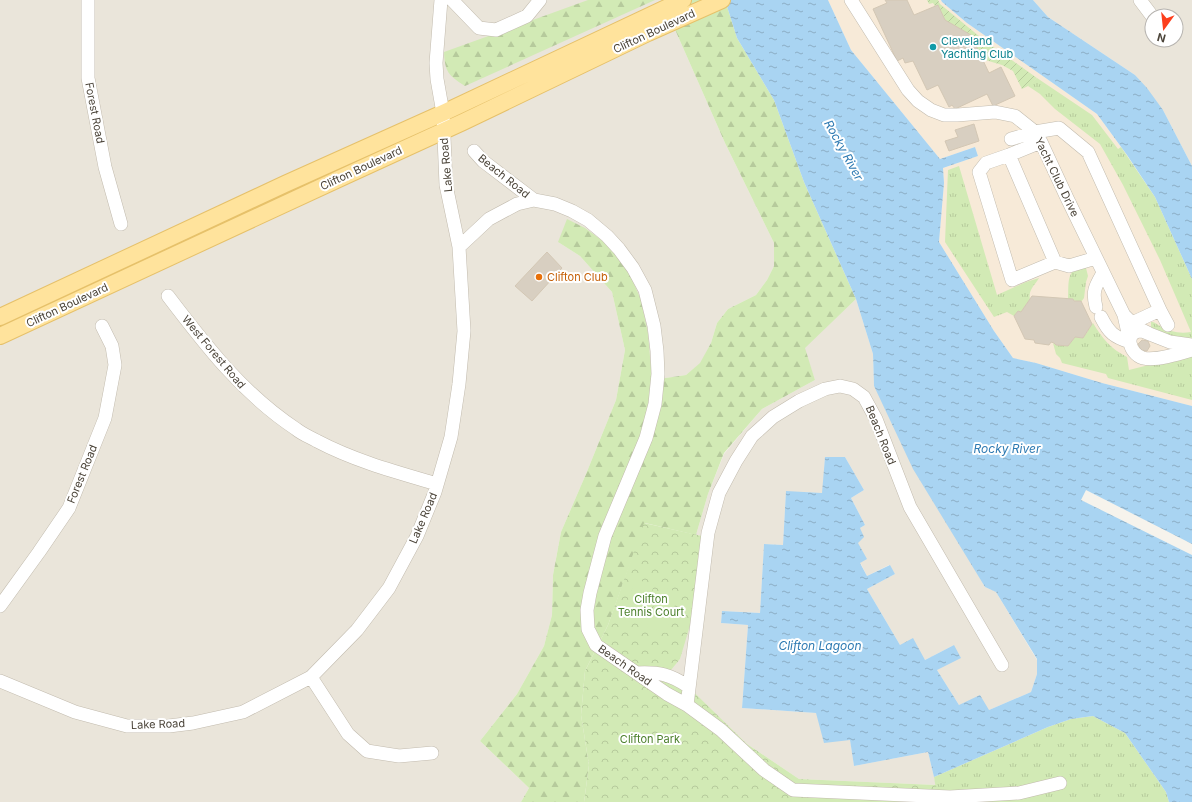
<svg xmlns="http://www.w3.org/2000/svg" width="1192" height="802" viewBox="0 0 1192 802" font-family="Inter,sans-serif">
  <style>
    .residential { fill: #eae5da; fill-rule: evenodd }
    .commercial { fill: #f7ead8 }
    .grass { fill: url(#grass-tufts) }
    .forest { fill: url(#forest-firs) }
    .park { fill: url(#park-crowns) }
    .garden { fill: url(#garden-furrows) }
    .pitch { fill: #d2eab5 }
    .water { fill: url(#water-ripples) }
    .building { fill: #d8cfc1; stroke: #d3c7b4 }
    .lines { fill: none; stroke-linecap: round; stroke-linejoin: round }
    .minor-casing { stroke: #c2bbae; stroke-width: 14 }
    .major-casing { stroke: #e6c16a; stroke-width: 18 }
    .minor { stroke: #fff; stroke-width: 13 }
    .major { stroke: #ffe39c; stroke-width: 16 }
    .culture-dot { fill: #0f9aa8; stroke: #fff; stroke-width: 1.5 }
    .food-dot { fill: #e8710a; stroke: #fff; stroke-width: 1.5 }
    .labels { text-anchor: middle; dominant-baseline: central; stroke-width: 4; stroke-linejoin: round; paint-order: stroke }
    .street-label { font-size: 11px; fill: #4b4439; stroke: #fff }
    .culture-label { font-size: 11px; fill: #0d838f; stroke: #fff; text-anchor: start }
    .food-label { font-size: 11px; fill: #c56008; stroke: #fff; text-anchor: start }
    .park-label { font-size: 11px; fill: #4a7f2a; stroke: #fff }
    .water-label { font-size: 12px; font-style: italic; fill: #2e7ab2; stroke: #fff }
  </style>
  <defs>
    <pattern id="grass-tufts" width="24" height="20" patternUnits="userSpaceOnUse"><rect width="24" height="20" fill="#d2eab5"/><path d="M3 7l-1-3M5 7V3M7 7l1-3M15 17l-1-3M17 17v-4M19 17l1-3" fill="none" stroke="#b6ca9c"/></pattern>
    <pattern id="forest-firs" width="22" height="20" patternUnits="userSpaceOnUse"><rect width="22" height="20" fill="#d2eab5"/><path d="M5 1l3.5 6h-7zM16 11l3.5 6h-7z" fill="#b6ca9c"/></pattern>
    <pattern id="park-crowns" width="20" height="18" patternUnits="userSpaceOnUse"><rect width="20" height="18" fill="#d2eab5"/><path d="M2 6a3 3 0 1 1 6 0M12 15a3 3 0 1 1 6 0" fill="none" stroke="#b6ca9c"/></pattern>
    <pattern id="garden-furrows" width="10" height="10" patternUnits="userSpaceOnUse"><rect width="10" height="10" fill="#d2eab5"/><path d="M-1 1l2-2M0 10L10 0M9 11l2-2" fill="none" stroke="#b6ca9c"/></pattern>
    <pattern id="water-ripples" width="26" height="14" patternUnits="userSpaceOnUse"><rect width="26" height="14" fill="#a9d4f2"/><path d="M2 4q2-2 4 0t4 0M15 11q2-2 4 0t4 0" fill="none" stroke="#8caec5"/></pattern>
  </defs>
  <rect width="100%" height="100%" fill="#f6f3ec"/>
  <path class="residential" d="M0 0H662L725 143 774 243V266L767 280 756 295 728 309 717 323 711 343 701 363 686 375 652 380 629 272 558 242 580 256 612 292 625 350 616 400 586 474 561 532 553 575 552 615 544 646 517 694 480 741 529 788 521 802H0Z
    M1033 0H1192V166L1163 110 1135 75 1048 17ZM1152 16H1176V40H1152Z
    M856 299 873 354 874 386 959 542 985 587 996 592 1037 660V674L1031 692 989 710 959 705 937 670 954 645 925 660 900 645 867 589 895 574 889 565 867 576 860 562 858 542 860 528 865 525 851 498 864 490 845 457H825L823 493 786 492 783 545 764 544 760 613 722 611 721 623 748 625 742 708 816 713 850 739 854 766 928 752 936 785 799 779 747 744 670 670 680 659 702 536 696 535 708 494 724 454 762 409 815 380 804 348Z"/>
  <path class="commercial" d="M828 0H941L942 2 967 23 1097 114 1127 155 1192 279V406L1102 383 1036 363 1013 358 994 331 939 242 944 183 943 168 978 156 975 147 940 159 851 50Z"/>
  <path class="grass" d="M1037 78 1092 115 1118 149 1121 147 1155 197 1192 279V341H1180L1151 329V322C1155 322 1156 324 1160 326 1170 332 1180 334 1191 332L1160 260 1123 185 1100 144 1055 109 1040 94 1028 86Z
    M959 166 997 295 1026 282 1039 278C1035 285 1028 290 1030 299L1021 312 1018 311 1014 316 1007 312 994 317 945 242 948 170Z
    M1086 268 1088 276 1086 282 1084 298 1081 302 1068 299C1069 290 1066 274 1076 269 1079 268 1083 268 1086 268Z
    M1093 323C1102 338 1111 349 1127 357L1129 370 1192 354V400L1108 378 1106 374 1062 363 1060 358 1056 354 1053 343 1056 345 1068 346 1075 337 1083 338 1088 331V330Z
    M1093 716 1125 733 1166 792 1169 802H938L934 777 1048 727 1071 719Z"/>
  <path class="forest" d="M588 0H655L465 86C448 75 445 72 444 52Z
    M662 0H725L737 38 774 100 804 182 856 299 805 348 815 380 762 409 724 453 708 494 696 535 645 523 608 625 585 671 581 715 589 765 584 802H521L529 788 480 741 517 694 544 646 552 615 553 575 561 532 586 474 616 400 625 350 612 292 580 256 558 242 567 219 585 228 611 247 629 272 641 300 648 333 652 380 686 375 700 363 711 343 717 323 728 309 756 295 767 280 774 266V243L725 143Z"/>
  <path class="park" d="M644 523 702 536 691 622 680 659 671 670 747 744 799 779 936 785 938 802H584L589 765 581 715 585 671 608 625Z"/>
  <path class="garden" d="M927 0H938L940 4 985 41 1037 78 1030 85 1022 89 1013 71 1002 65 982 59 971 35 945 20 938 5 935 6 933 3 929 4Z"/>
  <path class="pitch" d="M635 579 654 585 641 625 622 619Z
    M660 587 679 592 666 633 647 627Z"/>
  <path class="water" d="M725 0H828L851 50 940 159 975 147 978 156 943 168 944 183 939 242 994 331 1013 358 1036 363 1102 383 1192 406V544L1086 490 1081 500 1192 555V802H1169L1166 792 1125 733 1093 716 1071 719 1048 727 934 777 928 752 854 766 850 740 824 743 816 713 742 708 748 625 721 623 722 611 760 613 764 544 783 545 786 491 822 493 825 457H845L864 490 851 498 865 525 860 528 864 537 858 543 867 559 860 563 867 576 890 565 895 574 867 589 900 645 913 638 925 660 954 645 961 658 937 670 959 705 980 695 989 710 1031 692 1037 674V659L996 592 985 587 913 469 874 386 873 354 856 299 804 182 774 100 737 38Z
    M941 0H1033L1048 17 1135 75 1147 88 1163 110 1192 166V279L1155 197 1127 155 1097 114 967 23 942 2Z"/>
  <path class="building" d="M885 0H907L914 15 938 5 945 20 971 35 989 73 1001 67 1015 96 993 106 987 94 955 109 952 105 949 107 938 85 927 90 913 61 905 63 903 58 897 61 873 9 887 3Z
    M974 124 979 141 949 151 945 141 958 137 955 130Z
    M547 252 562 268 532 301 515 286Z
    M1032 296 1073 299 1074 301H1081L1092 324 1083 338 1075 337 1068 346 1056 345 1054 343 1051 342 1049 345 1035 343 1034 340 1025 339 1014 316 1018 311 1021 312Z
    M1142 340 1148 341 1150 346 1147 351 1141 350 1138 344Z"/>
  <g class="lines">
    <g class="minor-casing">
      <path id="minor" d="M88 0V78L105 167 121 224
        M452 0 479 28 496 30 527 16 540 0
        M851 0 908 90 918 101 931 110 944 115H957L995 112 1015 116 1035 132 1041 142 1067 198 1124 315
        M1140 0 1152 16
        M1011 139 1035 132 1059 128 1088 152 1160 310
        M1041 142 1009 155 1055 262 1069 266 1096 258
        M474 151 483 161 534 200
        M1009 155 986 163 979 172 1012 280 1055 262
        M459 247 489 219 517 204 534 200 555 204 572 211 588 220 607 236 619 249 633 268 645 290 654 326 657 351 658 374 655 404 646 438 605 536 590 593 587 610 588 629 596 645 667 694 687 705 721 730 764 770 793 790 950 797 1019 793 1060 783
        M168 296C206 346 243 394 296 429 302 434 310 437 317 441 355 461 396 472 437 484
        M1096 307C1092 291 1095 287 1103 273
        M1101 317C1109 333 1114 337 1130 342
        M1132 323 1160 310 1168 325
        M1130 342 1124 315 1136 327 1148 333
        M1192 345 1170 342 1142 331C1123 331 1129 354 1143 358 1156 361 1179 354 1192 350
        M0 606 39 552 69 508 105 418 115 365 112 346 102 326
        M637 673C659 672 670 674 689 687
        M311 677 348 734 367 751 399 756 432 753
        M0 681 75 712 127 726H169L193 723 243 712 311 677 357 630 389 588 417 536 435 492 451 437 459 384 464 331 459 247 446 185 443 113 437 79 436 63 441 0
        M687 705 708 533 719 493 736 461 752 436 773 417 799 401 825 389 840 386 853 389 864 397 876 419 910 507 1002 665"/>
    </g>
    <g class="major-casing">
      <path id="major" d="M0 317 285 184 443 113 683 0
        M0 336 345 176 463 122 648 33 722 0"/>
    </g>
    <use href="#minor" class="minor"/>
    <use href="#major" class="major"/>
  </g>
  <circle class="culture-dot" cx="933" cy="47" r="4"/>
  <circle class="food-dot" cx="539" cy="277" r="4"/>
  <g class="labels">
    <g class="street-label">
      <text transform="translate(654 31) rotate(-25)">Clifton Boulevard</text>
      <text transform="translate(95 113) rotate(79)">Forest Road</text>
      <text transform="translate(446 165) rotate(-95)">Lake Road</text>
      <text transform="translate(361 168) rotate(-25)">Clifton Boulevard</text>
      <text transform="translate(504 176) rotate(39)">Beach Road</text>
      <text transform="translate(1057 177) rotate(64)">Yacht Club Drive</text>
      <text transform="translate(67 305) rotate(-25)">Clifton Boulevard</text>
      <text transform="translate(214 352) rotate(50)">West Forest Road</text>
      <text transform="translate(881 435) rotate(68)">Beach Road</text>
      <text transform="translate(82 474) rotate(-68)">Forest Road</text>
      <text transform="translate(423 518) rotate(-67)">Lake Road</text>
      <text transform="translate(625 665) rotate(35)">Beach Road</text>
      <text transform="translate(158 724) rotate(-2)">Lake Road</text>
    </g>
    <g class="culture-label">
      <text x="941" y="41">Cleveland<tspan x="941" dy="13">Yachting Club</tspan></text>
    </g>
    <g class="food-label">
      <text x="547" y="277">Clifton Club</text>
    </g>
    <g class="park-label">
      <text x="651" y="599">Clifton<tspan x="651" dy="13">Tennis Court</tspan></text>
      <text x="650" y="739">Clifton Park</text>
    </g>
    <g class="water-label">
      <text transform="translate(844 150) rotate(61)">Rocky River</text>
      <text x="1007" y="448">Rocky River</text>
      <text x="820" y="645">Clifton Lagoon</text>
    </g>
  </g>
  <g transform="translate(1164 28) rotate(195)"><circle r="19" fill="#ffffff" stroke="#b7b4b0"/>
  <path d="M0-3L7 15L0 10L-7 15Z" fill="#fc3f1d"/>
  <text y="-6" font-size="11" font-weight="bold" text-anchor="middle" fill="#4b4439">N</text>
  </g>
</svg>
